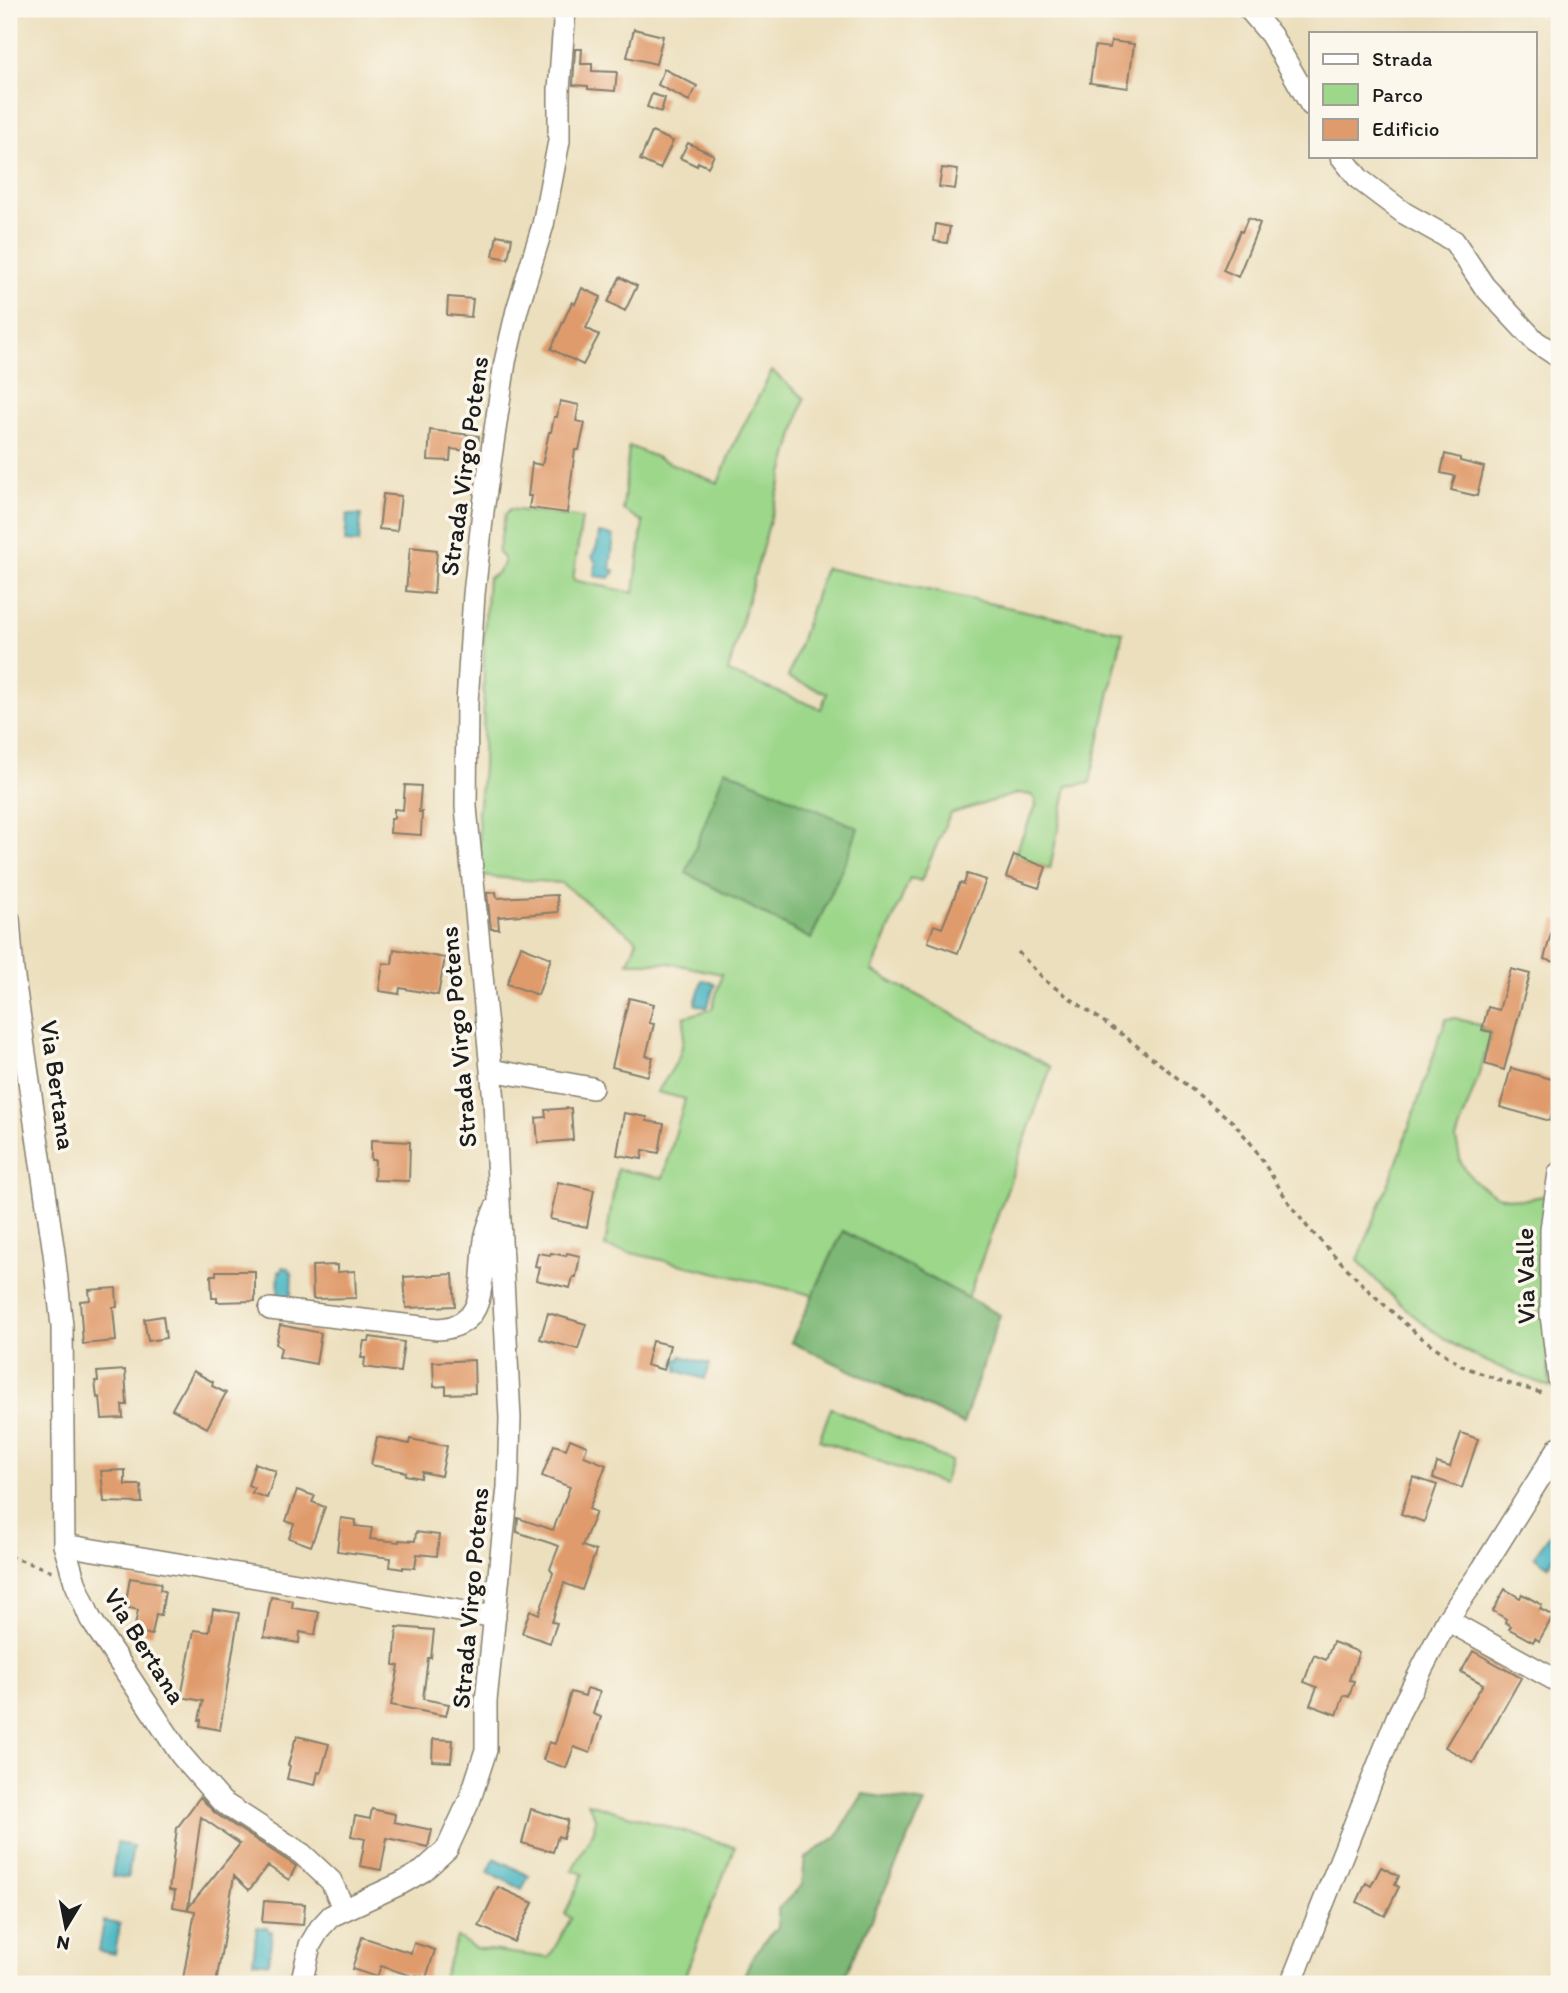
<svg xmlns="http://www.w3.org/2000/svg" width="1568" height="1993" viewBox="0 0 1568 1993" font-family="Itim,sans-serif">
  <style>
    .green { fill: #9cd78a; stroke: #5c7a53; stroke-width: 2 }
    .forest { fill: #7db876; stroke: #4c6a49; stroke-width: 2 }
    .water { fill: #48b6c2; stroke: #32696f; stroke-width: 2 }
    .building { fill: #e09b6c; fill-rule: evenodd }
    .lines { fill: none; stroke-linecap: round; stroke-linejoin: round }
    .minor-casing { stroke: #847e6c; stroke-width: 24 }
    .path { stroke: #847e6c; stroke-width: 3.5; stroke-dasharray: 5 5; stroke-linecap: butt }
    .minor { stroke: #fff; stroke-width: 21 }
    .labels { text-anchor: middle; dominant-baseline: central; stroke-width: 7; stroke-linejoin: round; paint-order: stroke }
    .street-label { font-size: 26px; fill: #1c1c1c; stroke: #fbf7ec }
  </style>
  <rect width="100%" height="100%" fill="#fbf7ec"/>
  <filter id="ink" filterUnits="userSpaceOnUse"><feTurbulence type="fractalNoise" baseFrequency=".0143" numOctaves="2"/><feDisplacementMap in="SourceGraphic" scale="14" xChannelSelector="R" yChannelSelector="G"/><feConvolveMatrix kernelMatrix="1 2 1 2 8 2 1 2 1" color-interpolation-filters="sRGB"/></filter>
  <filter id="wash" filterUnits="userSpaceOnUse"><feTurbulence type="fractalNoise" baseFrequency=".00686" numOctaves="4" result="noise"/><feDisplacementMap in="SourceGraphic" scale="28" xChannelSelector="R" yChannelSelector="G"/><feGaussianBlur stdDeviation="1.57" result="paint"/><feColorMatrix in="noise" values="0 0 0 0 0 0 0 0 0 0 0 0 0 0 0 0 0 1.4 0 .05"/><feComposite in="paint" operator="in"/></filter>
  <g filter="url(#wash)">
    <rect width="100%" height="100%" fill="#ecdfbd"/>
    <path class="green" d="M772 371 804 398 728 672 821 709 827 693 788 678 825 568 1123 632 1090 783 1067 786 1050 869 1014 855 1036 806 1035 799 1031 795 1019 793 950 814 921 881 910 878 872 971 1051 1067 968 1298 843 1231 813 1295 605 1247 617 1169 663 1178 685 1099 657 1092C676 1064 686 1053 684 1017L712 1009 722 974 669 963H628L637 940 561 883 481 876 478 813 483 767 484 634 488 578 496 574 504 564 503 558 498 553 505 515 510 509 582 518 573 580 634 593 643 522 623 510 629 446 718 483 735 442Z
      M1455 1018 1482 1026 1481 1030 1491 1033 1483 1063 1456 1139 1461 1163 1474 1181 1497 1196 1521 1200 1549 1195 1547 1353 1550 1387C1525 1377 1499 1368 1475 1356 1433 1336 1387 1295 1358 1260L1397 1162 1446 1019Z
      M831 1408 951 1461 943 1484 819 1440Z
      M588 1803 735 1847 708 1914 682 1984H441L457 1937 475 1948 549 1958 571 1918 565 1914 583 1874 572 1870 594 1830 595 1818Z"/>
    <path class="forest" d="M725 769 858 828 849 853 811 939 686 873Z
      M843 1231 1000 1315 963 1424 791 1342Z
      M863 1794 925 1803 841 1984H741C748 1962 761 1942 778 1927V1909L802 1885 805 1858 837 1836Z"/>
    <path class="water" d="M347 515H361L359 543 345 542Z
      M599 533 614 536 610 569 615 570V572L609 578 594 576 596 563 592 556 597 546Z
      M702 980 715 984 707 1008 695 1004Z
      M282 1267 289 1268V1271L292 1272 291 1296H278L279 1271H282Z
      M681 1356 710 1364 705 1379 677 1371 678 1366 674 1365 676 1359 680 1360Z
      M1554 1529 1559 1532V1549L1548 1566 1534 1556Z
      M117 1843 133 1846 128 1878 112 1876Z
      M495 1858 529 1876 522 1889 488 1872Z
      M104 1921 120 1924 115 1954 99 1951Z
      M257 1927 268 1928V1931H272L269 1963 253 1961Z"/>
    <g id="blocks">
      <path class="building" d="M634 29 663 36 656 64 627 57Z
        M1111 41 1134 44 1128 88 1090 83 1095 46 1110 48Z
        M575 49H582L581 64H592V71L617 72 615 91 588 89V86L573 85Z
        M664 69 697 86 689 101 658 85Z
        M652 94 665 98 661 112 647 107Z
        M652 132 673 141 660 169 640 160Z
        M688 143 714 155 708 167 698 162 697 166 680 158Z
        M942 168 958 170 955 189 939 187Z
        M1248 218 1260 223 1238 277 1223 270 1240 231 1242 232Z
        M936 224 950 227 947 243 934 241Z
        M497 235 512 238 508 259 493 256Z
        M620 277 637 286 625 311 608 302Z
        M582 288 601 297 586 328 599 335 583 365 551 349 572 302 575 304Z
        M448 297 473 299 471 317 447 315Z
        M560 401 579 405 576 421 585 423 579 450H575L567 513 529 508 531 496H528L532 463 542 465 549 432H551L554 417H557Z
        M430 430 479 436 477 452 451 449 450 461 428 460Z
        M1445 454 1460 458V461L1484 467 1477 496 1451 490 1455 476 1441 473Z
        M383 494 401 496 397 531 379 529Z
        M410 547 437 550 434 594 406 591Z
        M405 785 421 786 419 812H422L421 835 390 833 391 818H394V809L403 810Z
        M1014 855 1046 867 1039 888 1006 877Z
        M967 874 986 880 958 953 928 942 934 925 942 928 960 883 964 884Z
        M496 892 497 898 557 895 558 912 498 917 499 929H491L487 893Z
        M1555 919 1559 920V963L1544 959Z
        M521 946 551 958 538 995 507 984Z
        M394 949 445 958 438 995 400 988 399 994 379 991 383 963 392 964Z
        M1511 969 1530 974 1504 1070 1485 1064 1492 1032 1482 1030 1488 1007 1499 1010Z
        M629 998 654 1004 649 1023 654 1024 646 1056 653 1057 648 1076 612 1067Z
        M1511 1068 1559 1081 1550 1121 1500 1107Z
        M571 1108 573 1140 538 1143 536 1118 546 1117 545 1110Z
        M624 1113 647 1117V1121L664 1124 659 1153 643 1150 642 1159 617 1155Z
        M371 1140 410 1142 409 1181 374 1180 375 1160H371Z
        M558 1182 594 1190 587 1227 550 1219Z
        M538 1253 550 1255 551 1253 566 1256 567 1253 580 1256 576 1277H573L570 1288 536 1280 539 1267 535 1266Z
        M337 1265V1272L355 1271 356 1298 313 1299 312 1266Z
        M216 1271H255V1301L217 1302V1298H212L211 1275H216Z
        M453 1274 455 1306 406 1308 404 1277Z
        M116 1288 117 1307H113L116 1341 83 1344 80 1301 90 1300 89 1290Z
        M548 1313 586 1324 578 1349 540 1339Z
        M163 1316 166 1338 148 1341 144 1319Z
        M280 1325 321 1333 316 1364 279 1357 281 1348 276 1344Z
        M370 1337 404 1342 400 1372 364 1367 365 1358H361L364 1341H369Z
        M652 1341 670 1345 664 1370 646 1365Z
        M474 1360 475 1393 446 1394V1386L434 1387 433 1362Z
        M125 1370 127 1405H122L123 1418 102 1419 100 1397 97 1398 95 1381H98L97 1372Z
        M193 1371 213 1382 212 1386 226 1393 207 1428 172 1409Z
        M1461 1433 1478 1439 1462 1488 1433 1478 1437 1463 1450 1467Z
        M377 1437 409 1444 410 1439 447 1446 441 1476 422 1472 421 1478 405 1475 406 1472 371 1465Z
        M570 1439 587 1446 584 1456 606 1465 589 1509 596 1512 582 1546 596 1551 582 1590 564 1583 552 1622 557 1623 550 1643 522 1633 530 1610 539 1614 553 1573 550 1569 559 1546 517 1532 518 1518 553 1530 570 1487 542 1476 554 1445 566 1449Z
        M255 1463 276 1471 267 1498 252 1493 254 1488 248 1485Z
        M125 1470V1485H141L142 1503 104 1502 101 1471Z
        M1413 1477 1437 1485 1424 1522 1401 1514Z
        M297 1490 315 1496 312 1502 325 1507 311 1546 289 1538 294 1524 286 1521Z
        M341 1518 356 1520 355 1526 372 1528 370 1539 399 1542V1540L415 1541 416 1532 439 1535 437 1556 417 1554 415 1568 403 1567V1569L390 1567 391 1558 337 1551Z
        M130 1578 161 1583 160 1590 165 1591 161 1615 156 1614 152 1635 134 1631 138 1610 125 1607Z
        M1505 1589 1520 1598 1522 1594 1542 1605 1540 1609 1553 1616 1539 1641 1535 1638 1533 1642 1509 1629 1511 1626 1505 1622 1506 1619 1493 1611Z
        M271 1597 293 1601 292 1608 319 1612 315 1635 300 1632 299 1643 264 1637Z
        M213 1609 239 1613 220 1730 200 1726 201 1720H199L203 1701 181 1697 194 1630 209 1632Z
        M397 1627 434 1630 431 1658H428L423 1699 449 1704 446 1716 391 1705 399 1666 394 1665Z
        M1333 1642 1359 1652 1349 1680 1354 1681 1349 1697 1344 1695 1337 1715 1310 1705 1317 1687 1304 1682 1314 1655 1326 1660Z
        M1473 1651 1521 1678 1473 1763 1445 1747 1483 1684 1461 1672Z
        M587 1688 600 1692 593 1714 601 1717 590 1753 574 1747 566 1768 543 1760 549 1742 555 1744 571 1692 585 1696Z
        M297 1736 329 1744 321 1773 318 1772 315 1785 287 1779 290 1766 288 1765 295 1740H296Z
        M433 1739 453 1740 451 1762 432 1761Z
        M200 1797 215 1813 296 1866 289 1880 268 1866 249 1890 234 1876 216 1984H185L186 1979H183L195 1911 173 1907 175 1891 169 1890 177 1828ZM201 1817 240 1844 188 1908Z
        M372 1809 395 1814 394 1822 432 1830 428 1847 387 1838 381 1870 360 1866 365 1839 351 1836 355 1816 370 1819Z
        M531 1809 568 1820 563 1838 558 1836 553 1852 522 1843Z
        M1381 1867 1399 1876 1395 1885 1399 1887 1385 1916 1357 1902 1366 1883 1371 1886Z
        M498 1887 533 1903 514 1942 479 1926Z
        M264 1901 305 1904 303 1925 262 1922Z
        M362 1937 411 1953 414 1943 435 1950 426 1978 416 1975 415 1977 381 1966 377 1977 352 1969Z"/>
    </g>
  </g>
  <g filter="url(#ink)">
    <use href="#blocks" fill-opacity="0" stroke="#847e6c" stroke-width="2"/>
    <g class="lines">
      <g class="minor-casing">
        <path id="minor" d="M1249 9 1271 35 1311 105
          M1341 156 1359 179 1404 213 1454 241 1484 286 1535 341 1559 357
          M9 919 13 971 54 1253 62 1326 64 1545 75 1582 90 1618 181 1755 222 1802 302 1854 331 1881 344 1909
          M491 1070 592 1088
          M1559 1173 1551 1229V1315L1559 1380
          M270 1309 438 1329C490 1326 479 1279 485 1240 486 1230 491 1219 495 1209
          M64 1545 495 1617
          M1447 1620 1559 1682
          M301 1984 310 1945 320 1928 331 1916 402 1883 423 1871 447 1849 470 1799 486 1750V1701L508 1487 510 1418 494 1101 466 807 467 703 474 594 483 511 505 362 517 310 543 225 559 141V90L565 9
          M1291 1984 1398 1715 1447 1620 1483 1568 1559 1447"/>
      </g>
      <path class="path" d="M1018 952 1047 982 1127 1038 1233 1122 1253 1146 1291 1206 1309 1229 1368 1290 1419 1336 1462 1366 1504 1382 1545 1394
        M9 1556 52 1571"/>
      <use href="#minor" class="minor"/>
    </g>
  </g>
  <g class="labels">
    <g class="street-label">
      <text transform="translate(464 466) rotate(-82)">Strada Virgo Potens</text>
      <text transform="translate(458 1037) rotate(-95)">Strada Virgo Potens</text>
      <text transform="translate(58 1085) rotate(82)">Via Bertana</text>
      <text transform="translate(1525 1276) rotate(-91)">Via Valle</text>
      <text transform="translate(470 1598) rotate(-85)">Strada Virgo Potens</text>
      <text transform="translate(145 1646) rotate(58)">Via Bertana</text>
    </g>
  </g>
  <rect width="1568" height="1993" fill="none" stroke="#fbf7ec" stroke-width="35"/>
  <rect x="1309" y="32" width="228" height="126" fill="#fbf7ec" stroke="#a29f99" stroke-width="2"/>
  <rect x="1323" y="54" width="35" height="10" fill="#ffffff" stroke="#a29f99" stroke-width="2"/>
  <text x="1372" y="66" font-size="21" fill="#1c1c1c">Strada</text>
  <rect x="1323" y="84" width="35" height="21" fill="#9cd78a" stroke="#a29f99" stroke-width="2"/>
  <text x="1372" y="102" font-size="21" fill="#1c1c1c">Parco</text>
  <rect x="1323" y="119" width="35" height="21" fill="#e09b6c" stroke="#a29f99" stroke-width="2"/>
  <text x="1372" y="136" font-size="21" fill="#1c1c1c">Edificio</text>
  <g transform="translate(66 1927) rotate(190)" stroke="#fbf7ec" stroke-width="5" paint-order="stroke">
  <path d="M0-5L12 26L0 18L-12 26Z" fill="#1c1c1c"/>
  <text y="-10" font-size="19" font-weight="bold" text-anchor="middle" fill="#1c1c1c">N</text>
  </g>
</svg>
